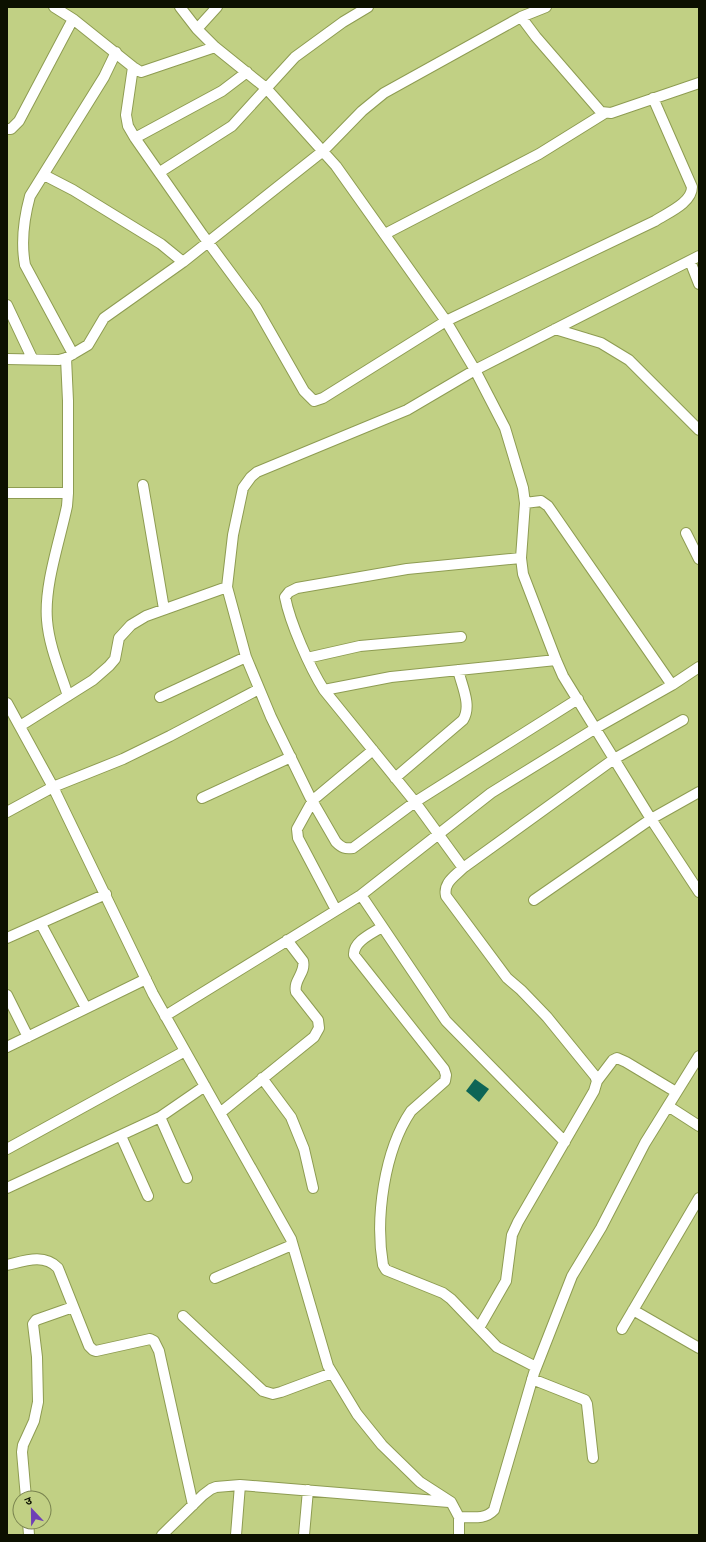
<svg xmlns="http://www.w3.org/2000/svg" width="706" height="1542" viewBox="0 0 706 1542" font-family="Manrope,'Noto Sans Devanagari',sans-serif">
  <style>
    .building { fill: #0d6556 }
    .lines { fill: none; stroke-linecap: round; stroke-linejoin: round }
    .minor-casing { stroke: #8e9c52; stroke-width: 12 }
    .minor { stroke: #fff; stroke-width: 10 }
  </style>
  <rect width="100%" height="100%" fill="#c1d084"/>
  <path class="building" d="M475 1079 489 1089 479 1102 466 1091Z"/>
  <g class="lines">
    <g class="minor-casing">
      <path id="minor" d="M54 7 73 19 133 67 141 72 215 47
        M180 7 197 29 215 47 266 88 336 166 446 321 475 370 505 428 523 488 525 503 521 558 523 574 556 660 563 676 651 819 699 892
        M521 17 536 37 601 112 611 113 699 83
        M197 29 217 7
        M133 67 126 115 128 126 135 138 202 234 256 307 304 391 314 401 323 398 446 321 655 221C667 213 692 203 692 187L653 98
        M7 129H11L19 121 73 19
        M135 138 222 91 247 72
        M160 172 232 126 295 57 343 22 368 7
        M44 175 73 190 161 244 183 262
        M385 234 539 154 605 113
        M690 261 699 284
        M7 305 32 358
        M555 329 601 343 629 360 699 430
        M73 354 25 265C21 243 24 218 30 196L104 77 116 52
        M66 358 68 401V493L67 506C60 540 44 585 47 620 49 646 60 671 68 696
        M7 359 59 360 66 358 88 345 104 318 183 262 323 151 362 111 384 93 521 17 546 7
        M143 485 164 609
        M7 493H68
        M525 503 541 501 548 506 672 685
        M686 533 699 559
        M307 658 360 646 461 637
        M324 690 391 677 556 660
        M160 697 246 657
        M578 699 415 802 353 848C345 849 342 848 336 842L310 797 271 717 246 657 227 587 233 535 243 488 251 477 257 472 407 410 475 370 699 256
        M7 703 53 787 153 994 291 1239 328 1366 357 1414 382 1445 420 1482 451 1502 459 1517V1535
        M20 726 93 680 109 666 115 659 119 638 131 625 146 616 227 587
        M395 778 463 720C472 706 462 686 458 670
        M202 798 291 757
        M7 812 53 787 123 759 170 736 259 689
        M463 868 415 802 324 690C310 668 290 623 285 597L289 592 297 588 407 569 521 558
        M361 895 446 1021 565 1142
        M534 900 651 819 699 792
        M336 910 298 838 297 829 313 800 373 750
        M41 924 86 1008
        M382 927C373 933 353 941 354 955L444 1069 446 1075 445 1081 411 1111C384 1151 375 1218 383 1265L386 1270 443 1293 451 1299 497 1347 536 1367
        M7 938 106 894
        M7 995 28 1037
        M165 1016 361 895 491 793 596 728 672 685 699 667
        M7 1047 146 979
        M262 1078 291 1117 304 1149 313 1188
        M597 1081 613 1060 617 1058 626 1062 676 1092
        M668 1106 699 1126
        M220 1113 314 1037 319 1028 318 1020 296 992C293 980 306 973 303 961L287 940
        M160 1117 187 1178
        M121 1136 148 1196
        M7 1149 185 1051
        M7 1188 160 1117 205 1086
        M7 1265C24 1261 44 1253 58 1268L89 1346 93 1350 96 1351 150 1339 154 1341 159 1351 193 1505
        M215 1278 292 1245
        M633 1310 699 1348
        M183 1316 263 1391 273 1394 281 1392 332 1373
        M479 1328 506 1281 512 1235 518 1222 594 1091 597 1081 595 1076 547 1017 521 990 507 978 446 896C443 883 454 877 463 868L614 759 683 720
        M622 1329 699 1198
        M532 1379 585 1400 587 1404 593 1458
        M26 1498 22 1452 23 1445 34 1421 38 1402 37 1357 33 1324 36 1320 73 1307
        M459 1517C472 1517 485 1520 494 1510L534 1373 572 1276 601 1228 645 1143 699 1056
        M28 1522 29 1535
        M162 1535 203 1495 211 1489 216 1487 240 1485 449 1502
        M236 1535 240 1485
        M304 1535 308 1490"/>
    </g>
    <use href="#minor" class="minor"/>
  </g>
  <rect width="706" height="1542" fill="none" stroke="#0c1000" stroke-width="16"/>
  <g transform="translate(32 1510) rotate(338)"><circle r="19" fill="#c1d084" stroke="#79834f"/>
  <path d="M0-3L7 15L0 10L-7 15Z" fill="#6f3fb6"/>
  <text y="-6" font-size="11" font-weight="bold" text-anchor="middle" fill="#0c1000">उ</text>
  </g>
</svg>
